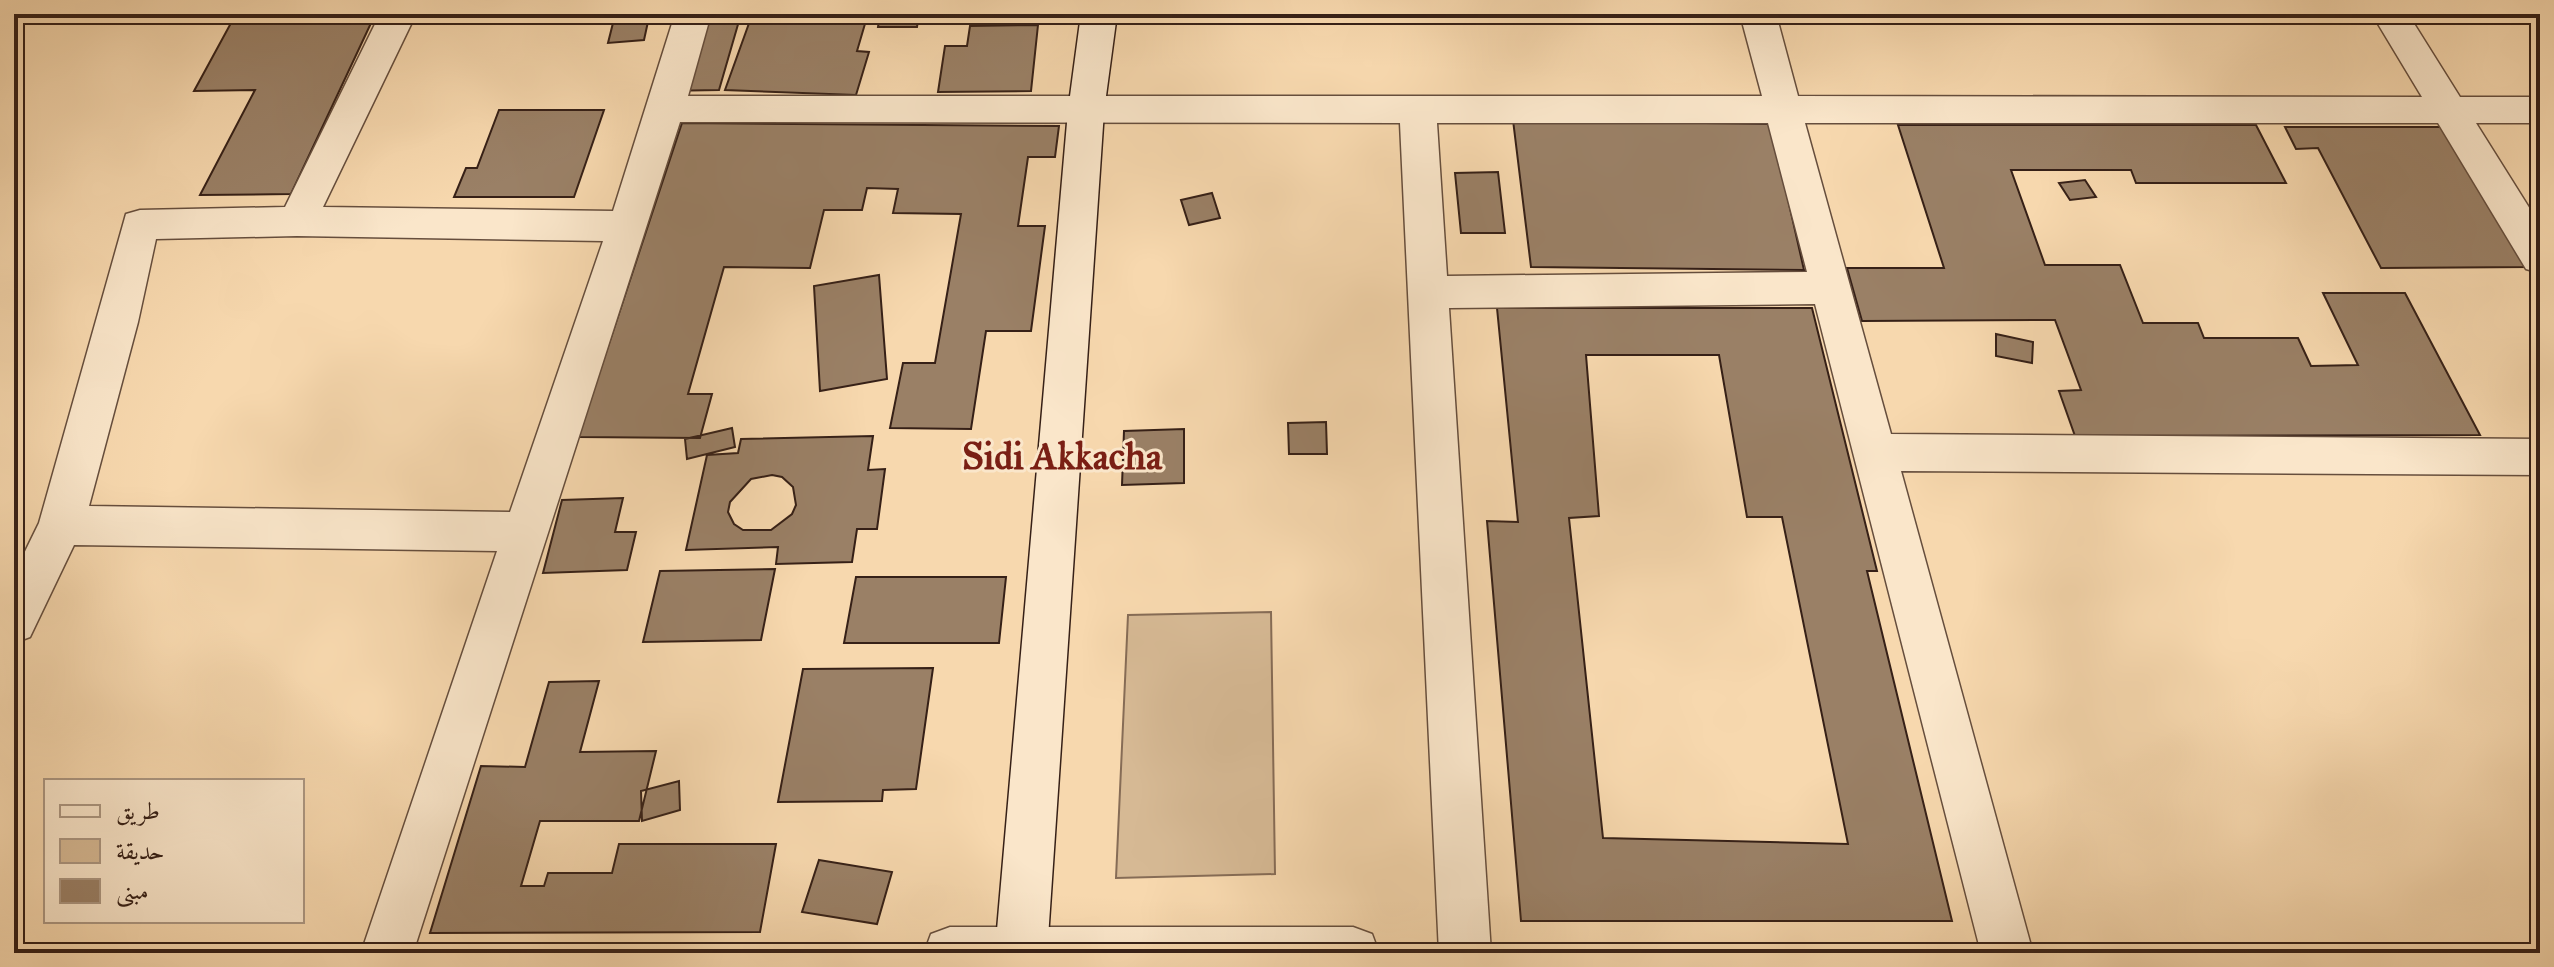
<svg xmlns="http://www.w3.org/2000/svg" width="2554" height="967" viewBox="0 0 2554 967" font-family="'IM FELL Great Primer',Amiri,serif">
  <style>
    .green { fill: #d6b994; stroke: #866c56; stroke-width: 2 }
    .building { fill: #9a8066; stroke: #362017; stroke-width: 2; fill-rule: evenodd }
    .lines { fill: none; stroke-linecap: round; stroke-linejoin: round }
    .street-casing { stroke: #664e3d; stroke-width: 3 }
    .secondary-casing { stroke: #362017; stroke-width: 3 }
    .street { fill: #fae6ca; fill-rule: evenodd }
    .secondary { fill: #fae6ca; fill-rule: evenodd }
    .labels { text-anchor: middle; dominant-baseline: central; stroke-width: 6; stroke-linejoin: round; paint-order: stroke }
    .district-label { font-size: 38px; font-weight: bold; fill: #7a1f14; stroke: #fae6ca }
  </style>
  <rect width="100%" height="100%" fill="#f7d8ae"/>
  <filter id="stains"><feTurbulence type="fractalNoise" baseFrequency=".0025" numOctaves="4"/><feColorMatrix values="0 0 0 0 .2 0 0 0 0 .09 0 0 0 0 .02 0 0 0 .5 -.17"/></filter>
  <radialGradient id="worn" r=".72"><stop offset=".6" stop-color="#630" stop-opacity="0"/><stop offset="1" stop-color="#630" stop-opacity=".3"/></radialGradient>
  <path class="green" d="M1271 612 1275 874 1116 878 1128 615Z"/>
  <path class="building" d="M686 14H741L719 90 662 91Z
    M880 14H919L917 27H878Z
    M970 14H1033L1031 24 968 23Z
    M752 15 867 17 857 51 869 52 856 95 725 90Z
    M649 17 644 40 608 43 614 19Z
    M372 21 291 194 200 195 255 90 194 91 231 23Z
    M1038 25 1031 91 938 92 945 46H967L970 26Z
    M499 110H604L574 197H454L466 168H477Z
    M1513 120 1771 124 1804 270 1531 267Z
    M682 123 1059 126 1055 157H1028L1018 226H1045L1031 331H986L971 429 890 428 903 363H935L961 214 893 213 898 189 867 188 862 210H824L810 268 724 267 688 394H712L700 438 578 437Z
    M1898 125H2256L2286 183H2136L2131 170H2011L2045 265H2120L2143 323H2198L2204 338H2298L2311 366 2358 365 2323 293H2405L2480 435 2075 436 2059 391 2081 390 2055 320 1862 321 1847 268H1944Z
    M2285 127H2446L2531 267 2381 268 2318 148 2296 149Z
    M1498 172 1505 233H1461L1455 173Z
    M2085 180 2096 197 2070 200 2059 183Z
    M1212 193 1220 218 1189 225 1181 200Z
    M879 275 887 379 820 391 814 286Z
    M1497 308H1812L1877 571H1867L1952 921H1521L1487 521 1518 522ZM1586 355H1719L1747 517H1782L1848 844 1603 838 1569 518 1599 516Z
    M1996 334 2033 342 2032 363 1996 356Z
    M1326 422 1327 454H1289L1288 423Z
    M732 428 735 447 687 459 685 439Z
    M1184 429V483L1122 485 1124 431Z
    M873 436 868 470 885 469 877 529H857L852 562 776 564 778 547 686 550 707 455 738 453 741 439Z
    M772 475 782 477 793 487 796 505 792 514 771 530H743L734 524 728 512 730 502 751 479Z
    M623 498 615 532H636L627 570 543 573 562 500Z
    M775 569 761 640 643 642 660 571Z
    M856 577H1006L999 643H844Z
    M933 668 916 789 883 790 882 801 778 802 803 669Z
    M599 681 580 752 656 751 639 821H540L521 886H544L548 873H612L619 844H776L760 932 430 933 481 766 525 767 549 682Z
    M679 781 680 810 642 821 641 791Z
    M819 860 892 872 877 924 802 912Z"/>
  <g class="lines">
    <g class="street-casing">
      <path id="street" d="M380 14H416L323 207 613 211 675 14H711L688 96H1762L1740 14H1776L1798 96 2422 97 2372 14H2408L2460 97H2540V123H2476L2540 225V273L2526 269 2438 123H1805L1891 434 2540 439V475L1901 471 2033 953H1981L1815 304 1449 308 1491 953H1439L1400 123 680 122 413 953H361L497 551 74 545 30 637 14 643V574L39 523 126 214 140 210 285 207ZM1437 123H1768L1807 272 1447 276ZM297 236 603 241 510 512 89 506 138 322 156 239Z
        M950 927H1353L1372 934 1379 953H924L931 934Z"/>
    </g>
    <g class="secondary-casing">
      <path id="secondary" d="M1081 14H1117L1104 111 1047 953H995L1068 111Z"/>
    </g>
    <use href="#street" class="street"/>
    <use href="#secondary" class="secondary"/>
  </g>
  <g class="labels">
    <g class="district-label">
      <text x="1062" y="456">Sidi Akkacha</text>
    </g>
  </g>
  <rect width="2554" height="967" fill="none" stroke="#f7d8ae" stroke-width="48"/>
  <rect x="16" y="16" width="2522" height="935" fill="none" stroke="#362017" stroke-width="4"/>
  <rect x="24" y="24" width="2506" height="919" fill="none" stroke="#362017" stroke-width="2"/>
  <rect x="44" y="779" width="260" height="144" fill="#fae6ca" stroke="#ac9782" stroke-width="2"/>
  <rect x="60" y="805" width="40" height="12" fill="#fae6ca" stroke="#ac9782" stroke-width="2"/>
  <text x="116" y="819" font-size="24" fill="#362017">طريق</text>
  <rect x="60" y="839" width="40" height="24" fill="#d6b994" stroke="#ac9782" stroke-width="2"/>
  <text x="116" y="859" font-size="24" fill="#362017">حديقة</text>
  <rect x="60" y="879" width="40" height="24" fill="#9a8066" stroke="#ac9782" stroke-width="2"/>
  <text x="116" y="899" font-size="24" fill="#362017">مبنى</text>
  <rect width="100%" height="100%" filter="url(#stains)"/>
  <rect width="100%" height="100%" fill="url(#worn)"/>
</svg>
